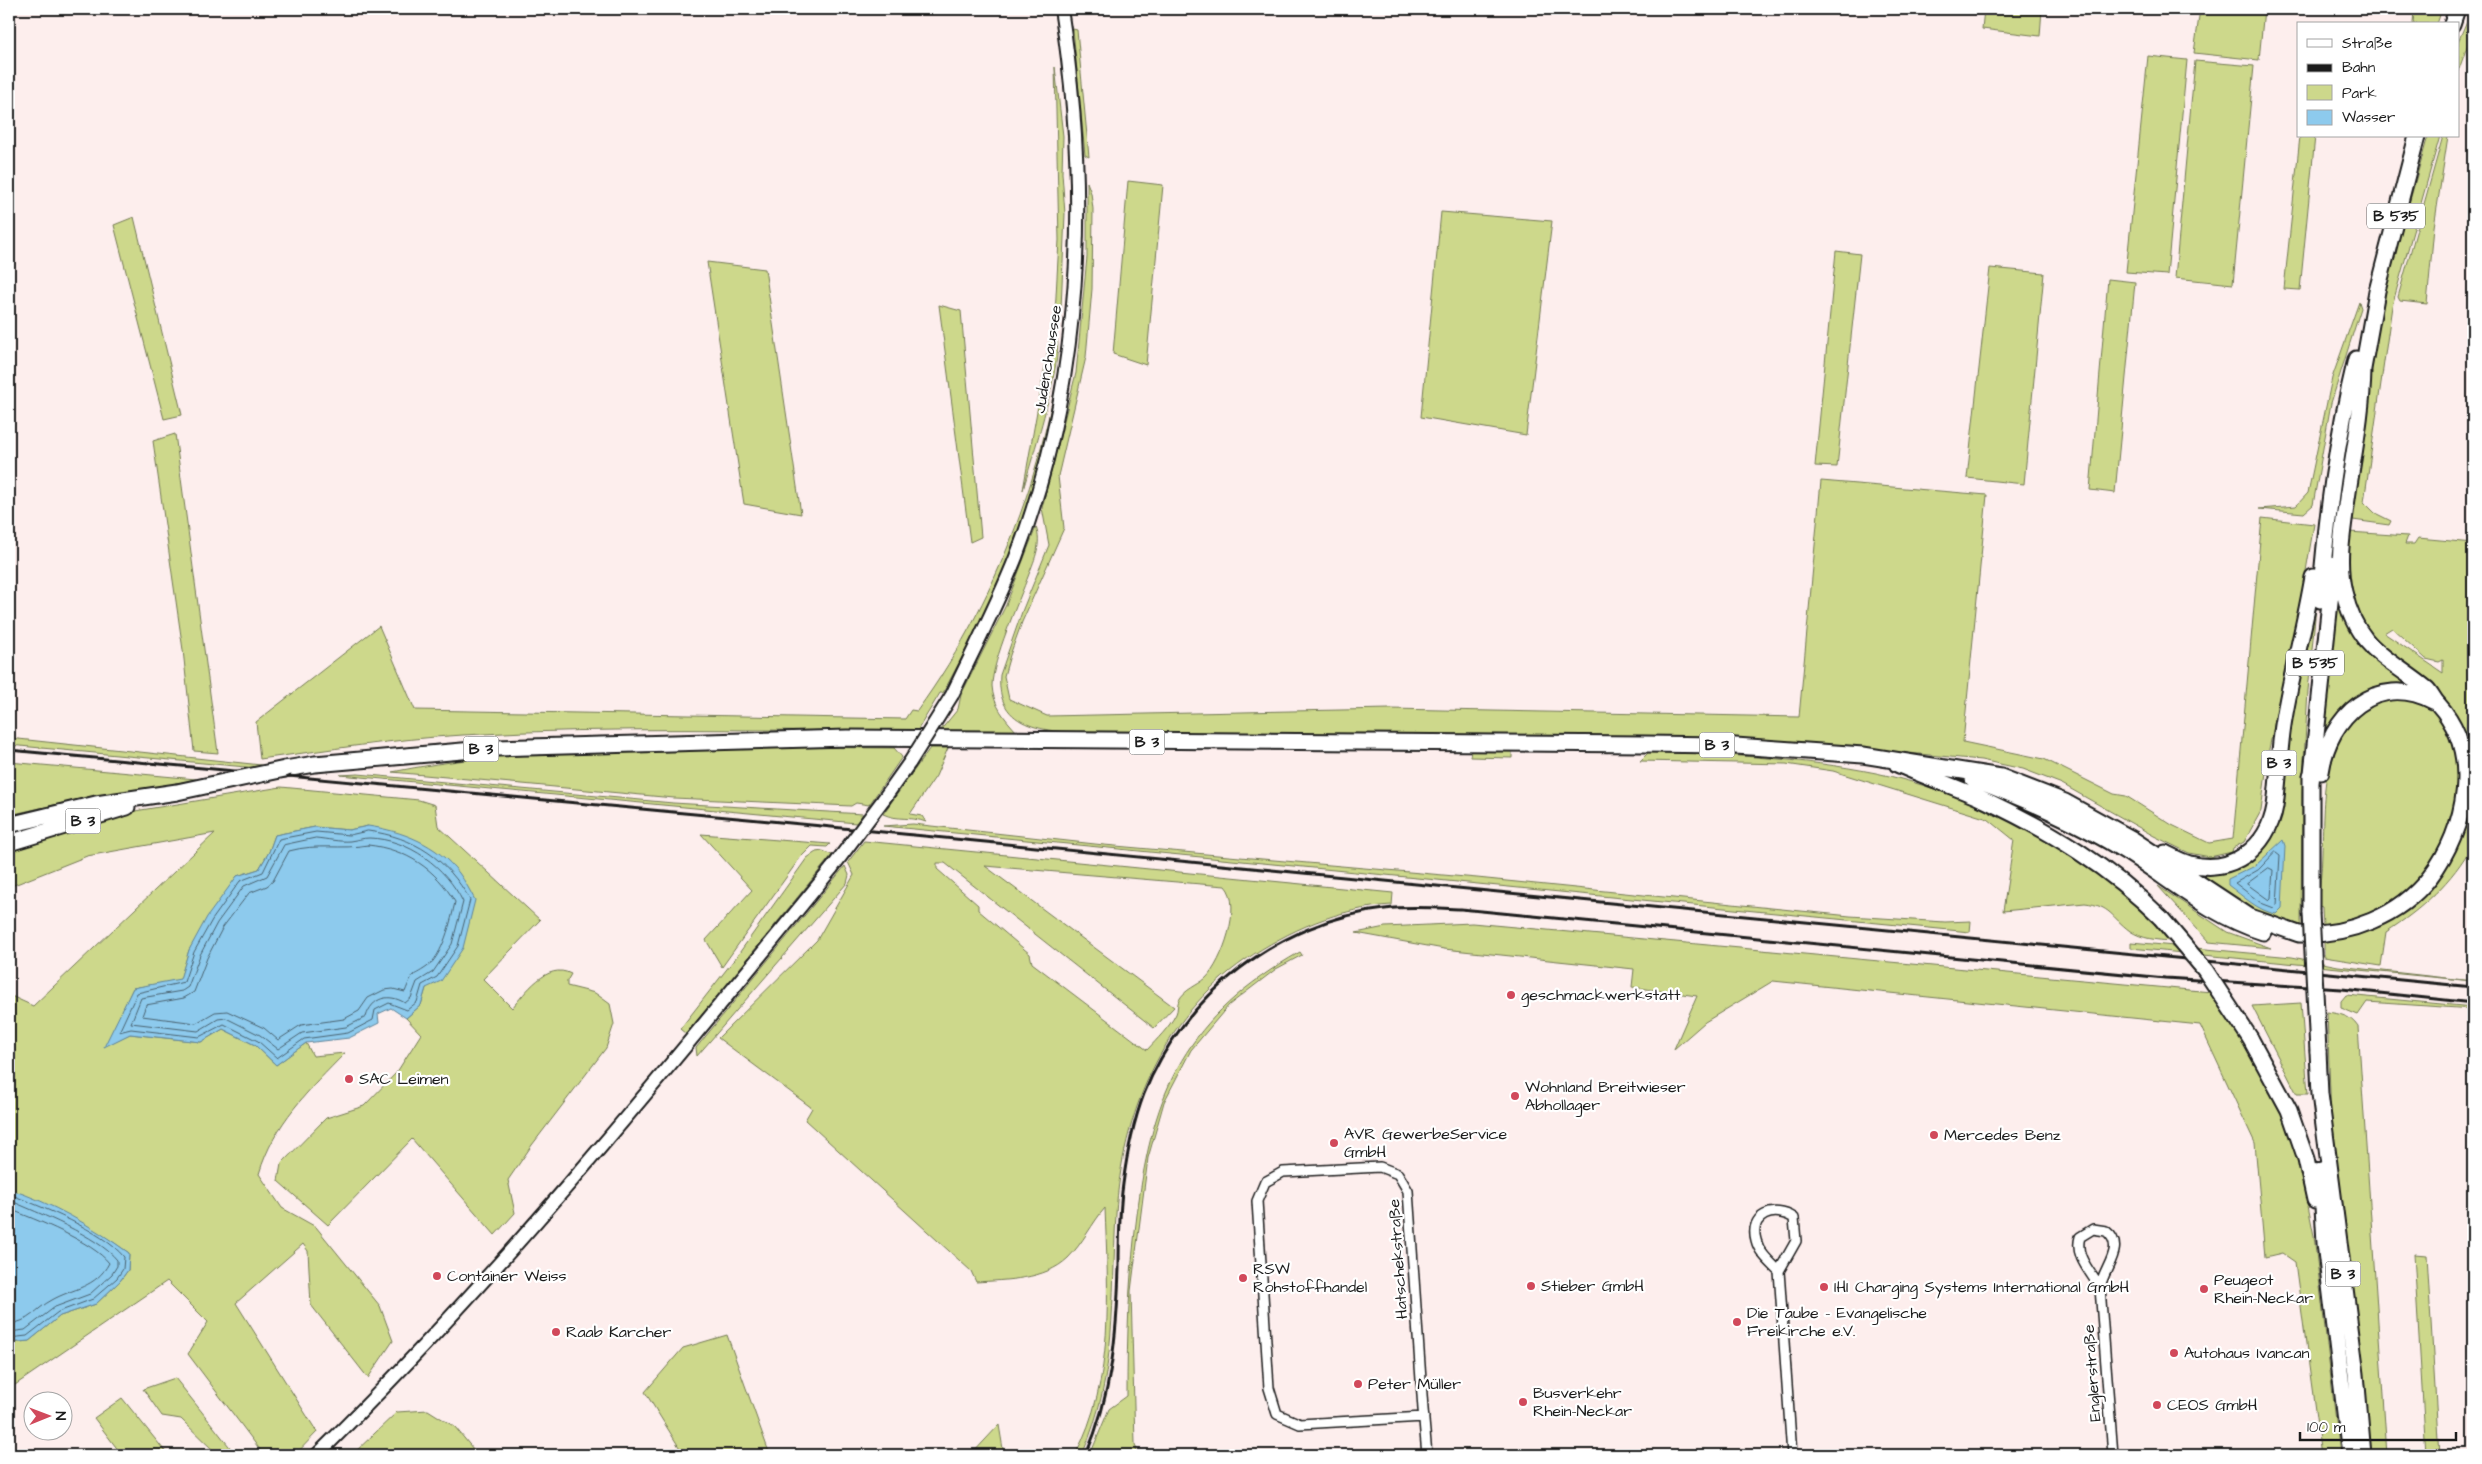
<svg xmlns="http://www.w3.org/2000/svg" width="2482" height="1464" viewBox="0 0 2482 1464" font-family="'Architects Daughter',sans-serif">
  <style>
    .green { fill: #cdd88b; stroke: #747a54; fill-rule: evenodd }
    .water { fill: #8dcaed; stroke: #608499 }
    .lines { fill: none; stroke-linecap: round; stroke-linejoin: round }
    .shore { stroke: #496270; stroke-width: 1 }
    .street-casing { stroke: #1c1c1c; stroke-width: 12 }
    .secondary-casing { stroke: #1c1c1c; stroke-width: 16 }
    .primary-casing { stroke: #1c1c1c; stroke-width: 19 }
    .street { stroke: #fff; stroke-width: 9 }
    .secondary { stroke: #fff; stroke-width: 12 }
    .primary { stroke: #fff; stroke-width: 15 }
    .rail { stroke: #1c1c1c; stroke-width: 3 }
    .secondary-bridge-casing { stroke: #1c1c1c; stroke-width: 16; stroke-linecap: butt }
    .primary-bridge-casing { stroke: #1c1c1c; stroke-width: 19; stroke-linecap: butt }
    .secondary-bridge { stroke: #fff; stroke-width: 12 }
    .primary-bridge { stroke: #fff; stroke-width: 15 }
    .poi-dot { fill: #d1495b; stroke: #fff; stroke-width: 2 }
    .labels { text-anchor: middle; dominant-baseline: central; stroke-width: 4.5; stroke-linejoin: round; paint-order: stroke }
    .shield { fill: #fff; stroke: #606060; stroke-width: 1 }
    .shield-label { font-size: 15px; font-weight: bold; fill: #1c1c1c }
    .street-label { font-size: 16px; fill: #1c1c1c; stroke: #fff }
    .poi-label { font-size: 16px; fill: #1c1c1c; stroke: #fff; text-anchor: start }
  </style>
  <rect width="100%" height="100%" fill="#fdeeed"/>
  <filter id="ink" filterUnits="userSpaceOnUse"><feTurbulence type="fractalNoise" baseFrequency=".02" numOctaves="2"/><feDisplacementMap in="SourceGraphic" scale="10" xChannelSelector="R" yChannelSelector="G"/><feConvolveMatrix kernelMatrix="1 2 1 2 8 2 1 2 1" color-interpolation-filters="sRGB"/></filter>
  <g filter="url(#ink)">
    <path class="green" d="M1984 9H2042L2040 36 1982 29Z
      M2200 9H2264L2259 60 2194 53Z
      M2414 9H2442L2437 24H2413Z
      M2472 9 2473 30 2458 72V42Z
      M1073 29 1077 30 1089 157 1085 155Z
      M2148 56 2187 60 2167 275 2126 272Z
      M2195 61 2254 66 2233 284 2175 278Z
      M1055 67 1063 136 1062 173 1065 214 1061 308 1057 326 1055 315 1059 240Z
      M2300 136H2315L2300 290 2284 289Z
      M2428 136H2440L2392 306 2364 502 2375 513 2391 521 2389 525 2353 520 2378 314Z
      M2443 136H2448L2434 227 2427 304 2400 301 2398 297Z
      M1073 179 1074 253 1057 402 1023 524 985 614 943 693H940L917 731C766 731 614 726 463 735 395 739 327 750 260 759L256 722 379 626 415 710 905 719 911 710 917 711C1005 590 1054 445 1068 297 1072 259 1070 221 1070 184Z
      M1128 181 1163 185 1146 365 1113 354Z
      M1087 182 1091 193 1093 209 1092 289 1086 357 1058 476 1064 528 1022 622 1010 655 1004 676 1009 699 1047 716 1390 709 1799 717 1821 481 1987 495 1963 742 2044 759 2114 794 2126 796 2172 825 2209 843 2233 839 2262 518 2314 524 2300 606 2269 749 2261 811 2244 842 2233 848 2232 852 2210 857 2189 853 2154 836 2062 784 2023 769 1981 760 1795 742 1700 738 1101 734C1059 731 995 736 1000 675L1023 609 1049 545 1042 508 1076 373 1087 257Z
      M1441 212 1552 221 1526 435 1421 417Z
      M134 217 182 415 164 419 114 225Z
      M1836 251 1860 254 1837 467 1815 466Z
      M707 262 765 269 801 514 744 504Z
      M1990 268 2044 273 2024 484 1967 478Z
      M2108 279 2135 282 2115 493 2090 490Z
      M2359 302 2361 308 2331 403 2313 505 2304 513 2259 509 2296 506 2308 493 2332 378Z
      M939 305 961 311 981 537 970 542Z
      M1056 337C1066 351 1029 468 1023 490L1050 338Z
      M175 434 218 753 194 751 183 650 153 441Z
      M1036 527C1042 544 1035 558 1029 574 1019 601 992 661 992 686 993 705 1005 719 1017 732L940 731 958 709 961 695 1006 605Z
      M2349 532 2408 536 2405 544H2414L2418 538 2473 543V844C2452 882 2422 909 2386 932L2381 966 2324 957V940L2341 939 2375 928 2432 886 2458 846 2467 822 2472 797 2469 746 2455 713 2441 695 2381 649 2360 623 2346 573ZM2392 628 2426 659 2439 662 2443 660V673L2384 633Z
      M2338 592 2347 618 2413 688 2390 685 2324 739Z
      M2316 607 2308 691 2302 793 2301 927 2285 925 2252 913 2233 896 2193 869 2239 866 2251 861 2264 848 2276 830 2283 804 2290 728Z
      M2403 696C2410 699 2421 701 2428 705 2456 726 2459 764 2456 796 2456 803 2456 812 2454 818 2443 848 2425 876 2400 896 2379 913 2349 920 2323 926L2322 907 2319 906C2319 888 2322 871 2322 853 2324 803 2319 735 2369 705 2378 700 2392 699 2403 696Z
      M9 738 289 768 278 770 9 745Z
      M755 747 894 748 902 757 869 805 856 803 851 806 674 798 392 772C510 748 634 748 755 747Z
      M930 748H948L936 776 910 814 922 816 926 822C910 816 898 821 883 814Z
      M1471 750 1512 751V758L1470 757Z
      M1649 752C1725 754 1801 758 1876 773 1958 790 2052 835 2117 888 2137 904 2154 923 2171 941 2157 940 2142 939 2130 931 2111 917 2111 906 2085 903L2003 911 2014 840 1988 819 1833 771 1786 764 1640 761Z
      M9 762 196 779 130 794 81 799 9 815Z
      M358 774 673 803 863 814 856 823 340 775Z
      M281 787 419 800 435 805 438 826 540 920 483 979 512 1008C525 993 547 961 571 974L567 981V986L595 993 610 1004 614 1024 606 1048 532 1145 508 1180 515 1213 495 1235 412 1139 328 1225 278 1181 281 1164 326 1118 364 1106 397 1072 421 1034 406 1018 421 1005 426 988 368 826 349 830 315 827 275 835 269 852 259 869 237 876 189 950 180 980 133 988 106 1045 130 1034 201 1042 223 1029 255 1045 276 1065 306 1043 313 1056 345 1053C309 1090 274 1123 259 1174L282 1208 316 1227 380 1306 393 1341 368 1378 311 1305 308 1251 303 1244 236 1303 317 1432 295 1455H264L188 1354 208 1322 167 1281 15 1385 9 1383V1343L29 1341 60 1316 96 1304 120 1281 128 1270 129 1253C91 1226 52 1206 9 1189V995L33 1006 215 833 87 856 9 887V850L129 812Z
      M913 824 1104 845 1477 878 1850 916 1945 922 1971 921 1970 932 883 826Z
      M701 834 830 844 827 847 812 846 800 858 722 967 706 940 752 890Z
      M864 841 1393 893 1392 905C1339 908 1289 930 1245 960 1162 1018 1122 1114 1116 1214 1111 1300 1118 1373 1082 1455H1075C1115 1380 1108 1291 1105 1208 1092 1223 1083 1243 1068 1258 1045 1280 1006 1280 976 1282L971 1271 805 1120 812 1108 718 1038 817 940 854 875 848 862ZM937 863H945L1154 1028 1174 1007 985 866 1225 886C1243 905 1222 962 1206 978 1197 986 1185 989 1179 1000 1177 1004 1178 1010 1176 1014 1169 1028 1157 1039 1147 1050L1032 963 1030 954 978 910V905L937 869Z
      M823 851 832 855 686 1034 680 1029 737 956 807 858 816 852Z
      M845 866 849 875 847 883 697 1056 696 1048Z
      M2158 886 2227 932 2271 948 2209 942Z
      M1472 923 2211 992 2230 1017 2280 1107 2300 1166 2314 1236 2340 1455H2321L2295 1262 2282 1253 2265 1257 2255 1143 2200 1025 1773 981 1705 1022 1674 1049 1697 996 1632 987 1634 969 1444 949 1356 933 1385 927Z
      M2131 942 2292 957 2338 966 2473 981 2131 948Z
      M1300 952 1302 955 1276 969 1229 1005 1191 1050 1164 1102 1148 1158 1131 1291 1135 1444 1138 1455H1090L1109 1409 1127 1396C1127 1335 1129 1276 1137 1215 1153 1088 1186 1017 1300 952Z
      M2346 995 2473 1007V1009L2367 1002 2358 1015 2341 1008V1001Z
      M2301 1003 2308 1094H2297L2252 1006Z
      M2327 1012C2340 1014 2350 1015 2358 1027L2387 1455H2369L2331 1117Z
      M2414 1254 2427 1255 2439 1455H2426Z
      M727 1335 770 1455H684L645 1392 683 1348Z
      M175 1378 236 1455H218L181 1419 162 1416 143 1389Z
      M122 1398 168 1455H122L94 1418Z
      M428 1410 455 1427 478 1455H352L397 1412Z
      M999 1425 1004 1455H971Z"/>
    <path class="water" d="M368 826C402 831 437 844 459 873 465 881 470 891 475 900L463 948 441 981 426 988 421 1005 406 1018 391 1008 378 1014 379 1023 349 1038 306 1043 276 1065 255 1045 223 1029 201 1042 130 1034 104 1047 133 988 180 979 189 950 207 917 237 876 259 869 269 852 275 835 315 827 349 830Z
      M2283 840 2285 846 2282 908 2276 914C2258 911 2243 896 2228 885V879L2255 866Z
      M9 1189C52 1203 92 1226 129 1253L128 1270 120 1281 96 1304 60 1316 29 1341 9 1343Z"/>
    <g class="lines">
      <path class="shore" d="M368 831C415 837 447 859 470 900L458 946 437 977 422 985 417 1002 407 1010 389 1003 375 1010 373 1020 348 1033 304 1039 277 1058 258 1041 224 1024 199 1037 131 1029 119 1032 137 993 184 982 194 952 212 920 240 881 263 872 279 839 316 832 349 835Z
        M316 838C327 839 339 842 350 841 357 840 363 838 369 838 409 839 446 867 463 902L452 944 433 972 417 982 411 998 405 1003C389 993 372 997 366 1017L346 1027 302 1033 278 1049 260 1035 226 1018 218 1019 198 1031 131 1023 141 998 182 991 188 987 200 955 217 923 244 886 267 876 284 845Z
        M368 845C406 849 436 869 455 902 451 921 443 955 427 967 410 979 414 970 405 992L393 989 384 990 368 998 359 1011 344 1019 301 1025 278 1040 264 1028 227 1011 215 1012 196 1023 142 1016 146 1005 184 998 194 992 207 958 223 927 249 893 267 886 273 881 289 851C318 843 340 850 368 845Z
        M2276 852 2280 855 2277 905 2274 908 2261 903 2235 883 2258 870Z
        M2269 868 2273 870 2271 898 2269 900 2247 884Z
        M9 1194C40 1206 103 1231 124 1257L123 1269 117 1278 93 1299 58 1312 27 1336 9 1338
        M9 1200C38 1213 98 1236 117 1260V1266L112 1274 90 1294 55 1307 25 1330 9 1332
        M9 1209C35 1219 93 1242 109 1263 96 1288 73 1288 52 1300 35 1309 30 1322 9 1324"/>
      <g class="street-casing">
        <path id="street" d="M1779 1271C1770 1262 1759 1253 1756 1240 1749 1215 1774 1205 1794 1218L1796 1241 1779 1271 1792 1455
          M2100 1288C2091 1272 2074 1256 2080 1237L2093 1229 2106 1231C2127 1247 2103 1268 2100 1288L2113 1455
          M1424 1417 1300 1424 1277 1414 1269 1388 1257 1201 1265 1182 1283 1172 1380 1167 1398 1174 1408 1191 1423 1409 1427 1455"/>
      </g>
      <g class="secondary-casing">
        <path id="secondary" d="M952 695C974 649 997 605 1016 557 1083 382 1090 192 1061 9
          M883 800 910 762
          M317 1455C503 1272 667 1070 832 868"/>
      </g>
      <g class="primary-casing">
        <path id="primary" d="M2452 24 2457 9
          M2361 380 2377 291 2417 136
          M2320 600C2327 516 2336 441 2356 359
          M1897 764C1926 777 1956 787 1985 800 2051 831 2110 867 2161 918
          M285 769 315 764 496 748 847 738 1645 744 1721 745 1863 755 2001 777 2065 802 2132 839 2250 917 2299 934
          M2321 772C2329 716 2376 672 2433 701
          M2311 775V913
          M1973 779C2025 799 2077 821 2125 851 2170 879 2211 916 2263 932
          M2311 783 2334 564
          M9 825 96 804 177 792
          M9 843 127 807
          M2165 853C2173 857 2181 862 2190 864 2231 875 2268 848 2275 806 2279 777 2279 747 2284 719 2292 671 2305 625 2313 577
          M2300 934C2348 936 2400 916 2430 877 2467 828 2482 753 2438 704 2434 700 2431 693 2427 689 2386 656 2357 649 2344 592 2337 564 2342 534 2346 506 2352 461 2362 416 2363 371
          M2250 1038 2289 1110 2306 1159 2315 1200
          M2318 1051 2320 1094 2356 1374 2363 1455
          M2321 1170 2325 1243 2350 1455"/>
      </g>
      <use href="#street" class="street"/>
      <use href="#secondary" class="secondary"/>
      <use href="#primary" class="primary"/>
      <path class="rail" d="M9 750 770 821 2473 987
        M1086 1455C1112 1395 1117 1333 1119 1268 1119 1240 1119 1212 1123 1184 1127 1153 1133 1123 1144 1094 1182 996 1280 920 1385 909 1410 906 1436 908 1461 909L2165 978 2342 989 2473 1003"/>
      <g class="secondary-bridge-casing">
        <path id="secondary-bridge" d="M910 762 952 695
          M832 868 883 800"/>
      </g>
      <g class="primary-bridge-casing">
        <path id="primary-bridge" d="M177 792 285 769
          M2311 913 2318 1051
          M2161 918 2205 970 2250 1038"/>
      </g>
      <use href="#secondary-bridge" class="secondary-bridge"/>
      <use href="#primary-bridge" class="primary-bridge"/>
    </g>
  </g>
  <g class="poi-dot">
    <circle cx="1511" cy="995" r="5"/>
    <circle cx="349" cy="1079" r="5"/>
    <circle cx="1515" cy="1096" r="5"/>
    <circle cx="1934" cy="1135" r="5"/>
    <circle cx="1334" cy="1143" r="5"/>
    <circle cx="437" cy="1276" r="5"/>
    <circle cx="1243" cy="1278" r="5"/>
    <circle cx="1531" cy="1286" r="5"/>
    <circle cx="1824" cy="1287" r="5"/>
    <circle cx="2204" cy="1289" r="5"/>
    <circle cx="1737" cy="1322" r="5"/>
    <circle cx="556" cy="1332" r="5"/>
    <circle cx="2174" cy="1353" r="5"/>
    <circle cx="1358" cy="1384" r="5"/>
    <circle cx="1523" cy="1402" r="5"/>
    <circle cx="2157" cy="1405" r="5"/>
  </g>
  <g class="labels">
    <g class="shield">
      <rect x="2367" y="203.5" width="58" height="25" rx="4"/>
      <rect x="2286" y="650.5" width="58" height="25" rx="4"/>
      <rect x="1129.5" y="729.5" width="35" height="25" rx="4"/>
      <rect x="1699.5" y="732.5" width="35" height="25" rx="4"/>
      <rect x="463.5" y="736.5" width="35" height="25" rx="4"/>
      <rect x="2261.5" y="750.5" width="35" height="25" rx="4"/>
      <rect x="65.5" y="808.5" width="35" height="25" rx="4"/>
      <rect x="2325.5" y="1261.5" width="35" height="25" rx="4"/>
    </g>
    <g class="shield-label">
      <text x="2396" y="216">B 535</text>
      <text x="2315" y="663">B 535</text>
      <text x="1147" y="742">B 3</text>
      <text x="1717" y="745">B 3</text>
      <text x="481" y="749">B 3</text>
      <text x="2279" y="763">B 3</text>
      <text x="83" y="821">B 3</text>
      <text x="2343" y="1274">B 3</text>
    </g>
    <g class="street-label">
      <text transform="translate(1048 359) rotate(-81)">Judenchaussee</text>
      <text transform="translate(1398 1259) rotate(-94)">Hatschekstraße</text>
      <text transform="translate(2092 1373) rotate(-94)">Englerstraße</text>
    </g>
    <g class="poi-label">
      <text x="1521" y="995">geschmackwerkstatt</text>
      <text x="359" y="1079">SAC Leimen</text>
      <text x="1525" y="1087">Wohnland Breitwieser<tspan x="1525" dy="18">Abhollager</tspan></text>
      <text x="1344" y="1134">AVR GewerbeService<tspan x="1344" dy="18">GmbH</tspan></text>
      <text x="1944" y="1135">Mercedes Benz</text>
      <text x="1253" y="1269">RSW<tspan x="1253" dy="18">Rohstoffhandel</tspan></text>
      <text x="447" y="1276">Container Weiss</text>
      <text x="2214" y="1280">Peugeot<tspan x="2214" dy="18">Rhein-Neckar</tspan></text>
      <text x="1541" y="1286">Stieber GmbH</text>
      <text x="1834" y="1287">IHI Charging Systems International GmbH</text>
      <text x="1747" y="1313">Die Taube - Evangelische<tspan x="1747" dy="18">Freikirche e.V.</tspan></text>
      <text x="566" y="1332">Raab Karcher</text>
      <text x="2184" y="1353">Autohaus Ivancan</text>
      <text x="1368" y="1384">Peter Müller</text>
      <text x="1533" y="1393">Busverkehr<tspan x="1533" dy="18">Rhein-Neckar</tspan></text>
      <text x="2167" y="1405">CEOS GmbH</text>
    </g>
  </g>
  <rect width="2482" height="1464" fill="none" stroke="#fff" stroke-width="30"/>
  <rect x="15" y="15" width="2452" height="1434" fill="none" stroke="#1c1c1c" stroke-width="2" filter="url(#ink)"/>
  <rect x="2297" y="22" width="162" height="115" fill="#ffffff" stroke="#a4a4a4"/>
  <rect x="2307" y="39" width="25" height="8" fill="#ffffff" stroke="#a4a4a4"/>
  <text x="2342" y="48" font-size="15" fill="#1c1c1c">Straße</text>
  <rect x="2307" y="64" width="25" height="8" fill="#1c1c1c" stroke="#a4a4a4"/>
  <text x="2342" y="72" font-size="15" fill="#1c1c1c">Bahn</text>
  <rect x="2307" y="85" width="25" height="15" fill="#cdd88b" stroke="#a4a4a4"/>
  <text x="2342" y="98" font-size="15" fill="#1c1c1c">Park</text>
  <rect x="2307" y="110" width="25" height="15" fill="#8dcaed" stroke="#a4a4a4"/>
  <text x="2342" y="122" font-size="15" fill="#1c1c1c">Wasser</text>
  <g transform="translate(48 1416) rotate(89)"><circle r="24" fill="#ffffff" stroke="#a4a4a4"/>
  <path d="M0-4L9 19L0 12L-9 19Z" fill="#d1495b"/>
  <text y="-8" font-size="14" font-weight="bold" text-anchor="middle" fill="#1c1c1c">N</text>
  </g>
  <path d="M2300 1432v8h156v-8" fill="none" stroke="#1c1c1c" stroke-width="2.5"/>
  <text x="2307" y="1432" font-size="15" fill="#1c1c1c" stroke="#ffffff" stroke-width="4" paint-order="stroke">100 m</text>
</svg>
